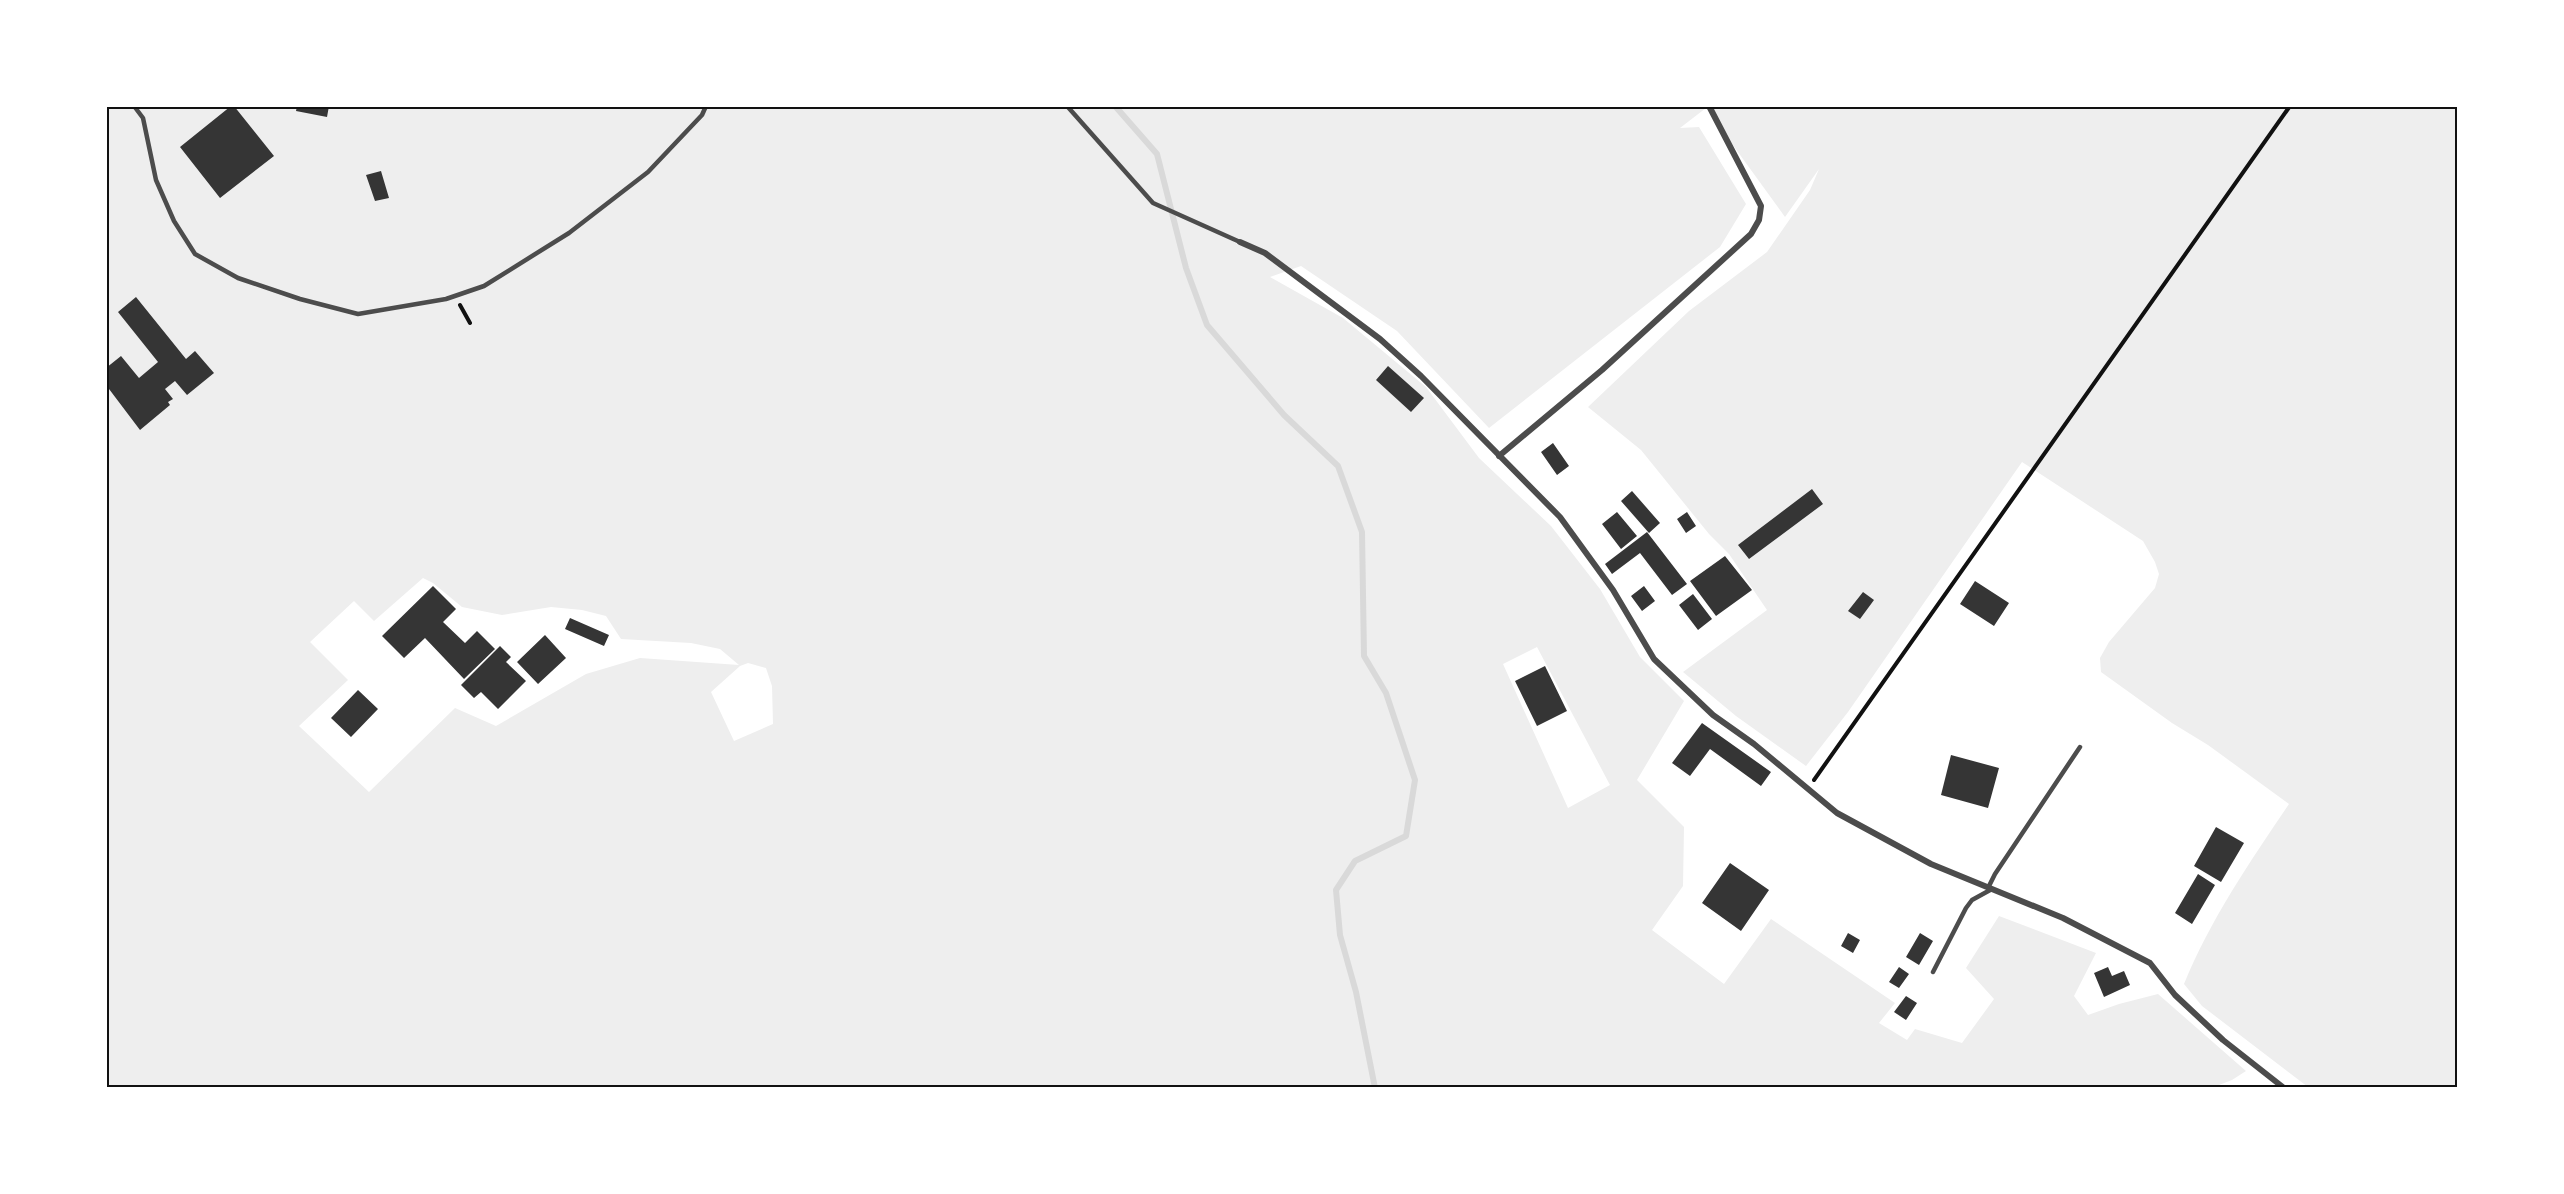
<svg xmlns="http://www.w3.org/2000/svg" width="2564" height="1194" viewBox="0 0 2564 1194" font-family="'Libre Baskerville',serif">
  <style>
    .green { fill: #eee; fill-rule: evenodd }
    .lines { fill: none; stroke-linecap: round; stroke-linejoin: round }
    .stream { stroke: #d9d9d9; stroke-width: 6 }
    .building { fill: #353535 }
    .path { stroke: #111; stroke-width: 4 }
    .service { stroke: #4c4c4c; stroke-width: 4.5 }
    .minor { stroke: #4c4c4c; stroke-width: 6 }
    .neatline { fill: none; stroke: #111; stroke-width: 2 }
  </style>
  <rect width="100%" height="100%" fill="#fff"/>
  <path class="green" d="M106 107H2457V1087H2308L2202 1006 2184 984C2210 920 2251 860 2289 804L2208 745 2172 723 2101 672 2100 658 2109 642 2155 588 2159 574 2155 562 2143 541 2022 462 1848 712 1806 766 1736 716 1683 672 1767 610 1729 554 1709 534 1641 450 1588 407 1689 311 1767 252 1810 190 1819 169 1785 217 1706 108 1680 128 1699 127 1746 204 1720 247 1489 428 1397 331 1301 266 1270 277 1343 318 1426 387 1479 458 1551 526 1600 589 1640 657 1684 701 1637 780 1684 827 1683 886 1652 930 1724 984 1771 919 1895 1003 1879 1023 1907 1040 1915 1029 1962 1043 1994 999 1966 968 1999 916 2096 953 2074 996 2088 1015 2119 1004 2158 994 2246 1071 2232 1080 2211 1088 107 1087ZM423 578 433 583 462 607 502 615 551 607 582 610 606 616 621 639 691 643 720 649 739 665 640 658 586 674 496 726 455 708 369 792 299 726 348 680 310 642 354 601 374 621ZM1537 647 1610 785 1568 808 1503 664ZM748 663 766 668 772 686 773 724 734 741 711 692 740 666Z"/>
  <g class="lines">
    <path class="stream" d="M1115 106 1157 154 1186 268 1207 325 1284 415 1338 466 1362 532 1364 656 1386 693 1415 780 1406 836 1355 861 1336 890 1340 935 1356 992 1375 1088"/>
  </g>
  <path class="building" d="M231 106H234L274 156 220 198 180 147Z
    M297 106H329L327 117 296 111Z
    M381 171 389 198 375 201 366 175Z
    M136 297 186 359 195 351 214 373 187 395 175 381 165 389 173 399 168 402 170 405 140 430 106 385V368L121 356 139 378 158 362 118 312Z
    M1388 366 1424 398 1411 412 1376 380Z
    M1553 443 1569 466 1557 475 1541 452Z
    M1812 489 1823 504 1749 559 1738 545Z
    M1632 491 1660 523 1649 533 1621 501Z
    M1617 512 1637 536 1621 549 1602 524Z
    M1687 512 1696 526 1686 533 1677 519Z
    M1647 532 1687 584 1672 595 1640 553 1612 574 1605 564Z
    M1725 556 1752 590 1716 616 1690 581Z
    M1975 581 2009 603 1994 626 1960 604Z
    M433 586 456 609 443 622 465 643 477 631 495 649 464 679 425 638 404 658 382 636Z
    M1644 586 1655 601 1642 611 1631 596Z
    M1863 592 1874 600 1860 619 1848 611Z
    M1693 594 1712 619 1698 630 1679 605Z
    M570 618 609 635 604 646 565 629Z
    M545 635 566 658 538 684 517 662Z
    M500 646 511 657 506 662 526 681 498 709 481 692 474 698 461 685Z
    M1545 666 1567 711 1537 726 1515 681Z
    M358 690 378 709 351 737 331 718Z
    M1702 723 1771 772 1761 786 1710 749 1690 776 1672 763Z
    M1951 755 1999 768 1988 808 1941 795Z
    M2216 827 2244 843 2221 882 2194 866Z
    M1730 863 1769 890 1741 931 1702 903Z
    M2198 874 2215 885 2192 924 2175 913Z
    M1848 933 1860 940 1853 953 1841 946Z
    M1920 933 1933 941 1919 965 1906 957Z
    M1899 967 1909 974 1899 988 1889 982Z
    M2108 967 2112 976 2124 971 2130 985 2104 997 2094 973Z
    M1906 996 1917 1003 1906 1020 1894 1012Z"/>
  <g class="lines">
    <path class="path" d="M460 305 470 323
      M1814 780 2290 106"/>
    <path class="service" d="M134 106 143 118 156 180 174 221 195 254 238 278 300 299 358 314 446 299 484 286 569 233 648 172 702 115 706 106
      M1067 106 1153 203 1240 242
      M1988 888 1995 874 2080 747
      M1933 972 1966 908 1972 900 1992 889"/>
    <path class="minor" d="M1240 242 1265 253 1380 339 1421 376 1560 517 1613 590 1654 659 1713 715 1754 744 1837 813 1931 864 2063 918 2150 963 2175 995 2223 1040 2284 1088
      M1499 456 1602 370 1751 234 1759 220 1761 206 1709 106"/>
  </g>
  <rect width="2564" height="1194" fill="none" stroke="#ffffff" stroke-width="216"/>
  <rect x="108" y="108" width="2348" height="978" class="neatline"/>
</svg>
